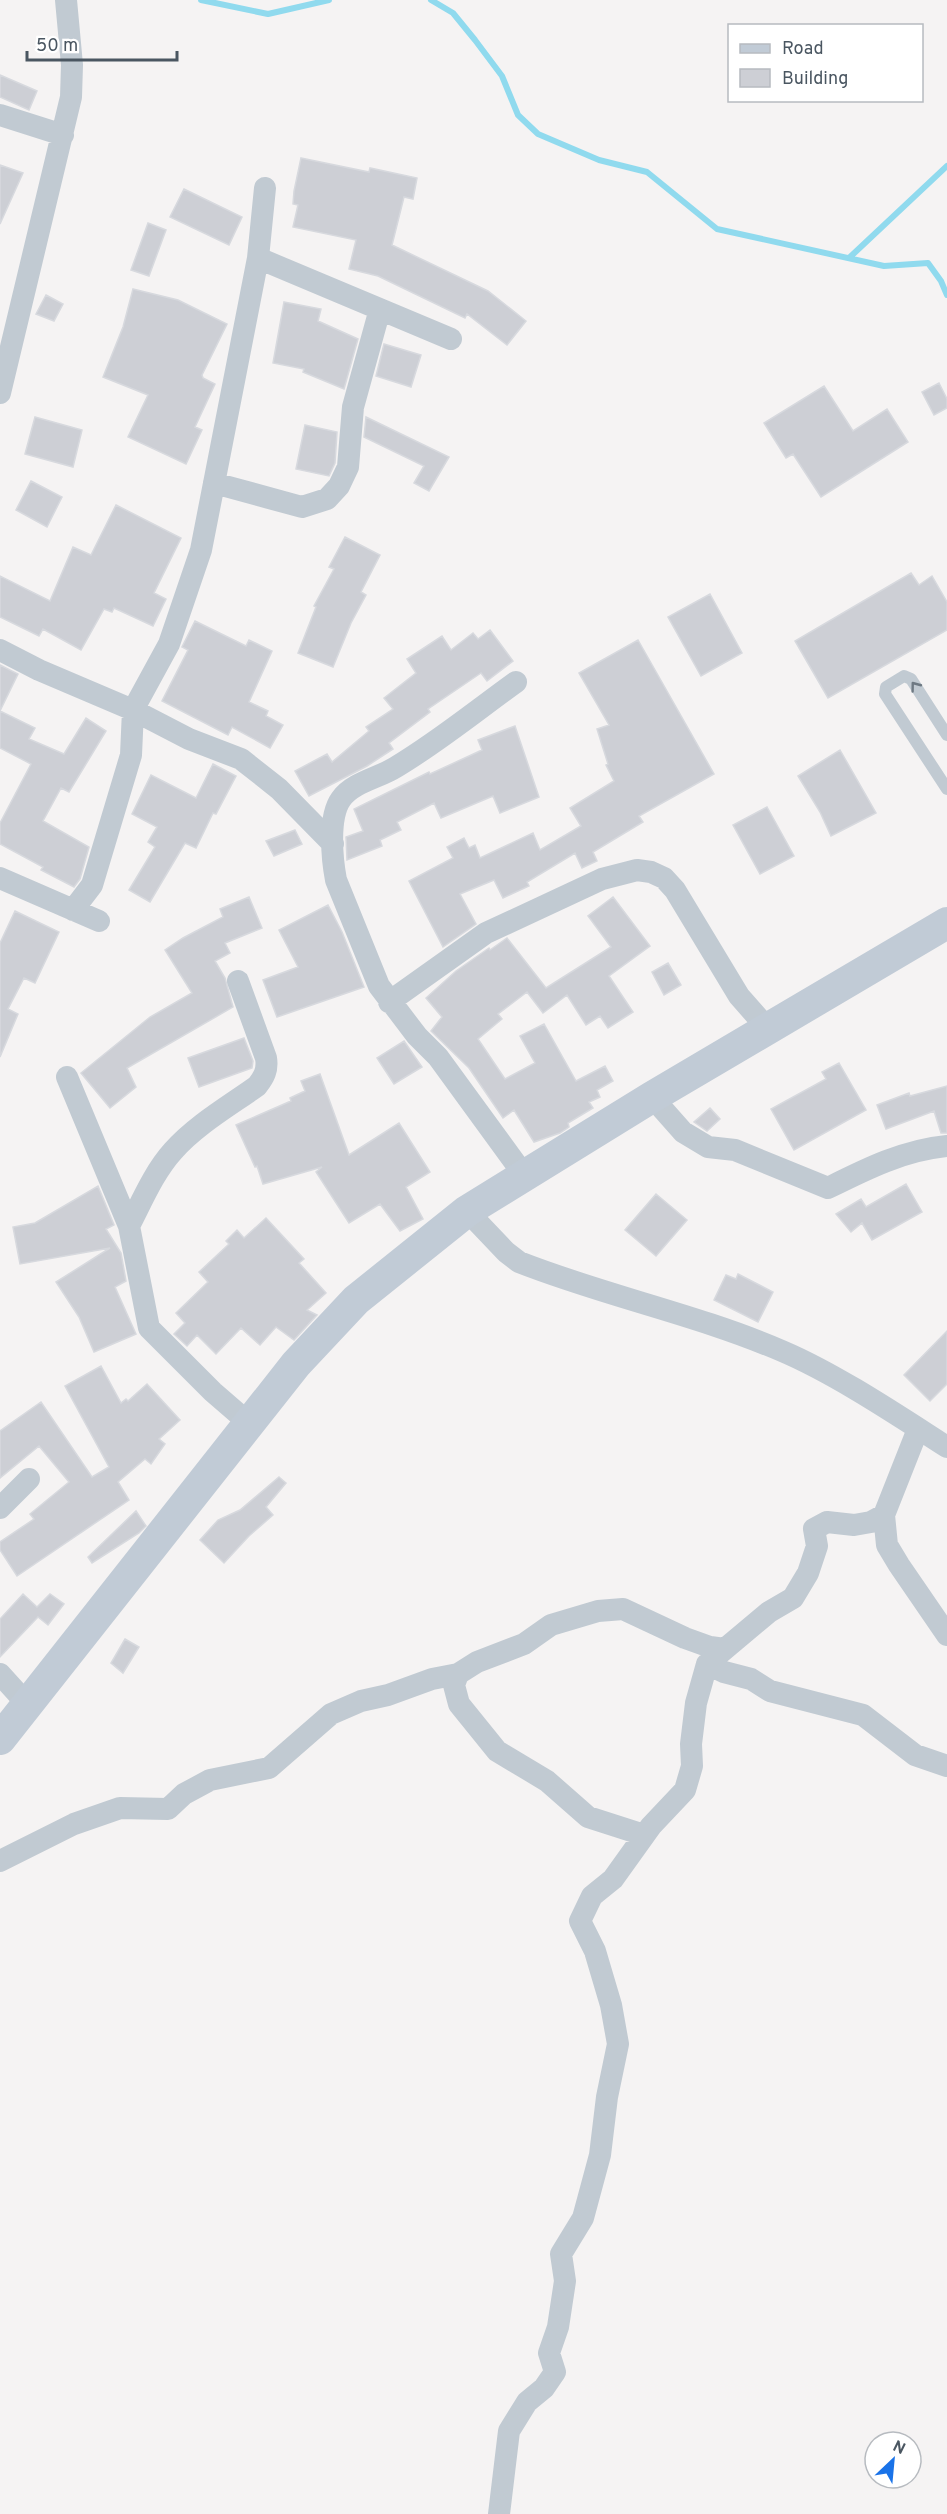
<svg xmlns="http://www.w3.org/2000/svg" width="947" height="2514" viewBox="0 0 947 2514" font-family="Overpass,sans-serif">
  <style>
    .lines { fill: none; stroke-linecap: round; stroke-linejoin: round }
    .stream { stroke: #90daee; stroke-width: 6 }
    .building { fill: #cdcfd5; stroke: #d7d9de; stroke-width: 1.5 }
    .service { stroke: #c1cad2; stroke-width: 12 }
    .minor { stroke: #c1cad2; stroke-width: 22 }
    .secondary { stroke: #c1cbd6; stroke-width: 32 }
    .oneway { stroke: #6e7983 }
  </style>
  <rect width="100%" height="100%" fill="#f5f3f3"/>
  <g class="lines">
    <path class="stream" d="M201 0 268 14 329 0
      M431 0 453 13 475 40 502 76 518 115 538 134 599 160 647 172 717 229 884 266 928 263 941 281 947 295
      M849 258 947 166"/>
  </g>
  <path class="building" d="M0 75 37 91 29 110 0 97Z
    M301 158 369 172 370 168 417 178 413 199 404 197 392 245 488 291 526 321 507 345 467 314 465 318 378 276 349 269 356 240 293 227 298 205 293 204 294 191Z
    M0 165 23 173 0 224Z
    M184 189 242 217 229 245 170 217Z
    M148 223 166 230 149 276 131 270Z
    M133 289 178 300 227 324 202 375 203 378 215 384 195 427 202 430 186 464 128 437 148 395 103 377 123 327Z
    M46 295 63 304 54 321 36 314Z
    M284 302 321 309 318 321 358 339 344 389 303 372 304 369 273 363Z
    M384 344 421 355 411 387 376 376Z
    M939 383 947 399V408L934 415 922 392Z
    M824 386 853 431 887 409 908 442 821 497 793 454 786 458 764 423Z
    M35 417 82 430 73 467 25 454Z
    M366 417 449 457 429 491 414 483 424 466 364 437Z
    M305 425 337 432 335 463 329 476 296 469Z
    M31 481 62 497 47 527 16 510Z
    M116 505 181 538 154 593 166 599 153 626 114 608 112 612 104 609 81 650 43 629 39 636 0 617V576L50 601 73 547 91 555Z
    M345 537 380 555 361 592 366 595 351 623 333 667 298 653 316 607 314 606 334 569 329 567Z
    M911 573 919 585 932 576 947 602V630L828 698 795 641Z
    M710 594 742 653 701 676 668 617Z
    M195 621 246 646 249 640 272 651 249 702 268 711 266 716 283 725 270 748 232 727 228 735 162 701 188 650 182 647Z
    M490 630 513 661 487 681 481 673 428 709 430 712 389 743 393 749 367 766 309 796 295 771 327 754 332 762 369 731 366 727 393 709 384 698 416 673 407 659 442 636 451 650 473 633 478 639Z
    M638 640 714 774 639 816 643 822 593 852 597 861 582 868 575 853 527 882 529 886 503 898 494 880 460 894 476 924 443 947 409 881 453 858 447 847 464 838 469 848 475 845 480 858 533 833 540 850 581 826 570 808 614 781 606 765 608 764 597 729 609 725 579 673Z
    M0 665 18 674 0 711 35 728 29 739 64 754 86 718 106 731 69 792 61 788 43 821 89 847 80 879 74 887 41 870 43 867 0 844V823L31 764 0 748Z
    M515 726 539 797 500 813 493 796 441 818 434 803 397 822 401 830 380 840 382 846 347 860 346 837 363 831 354 809 429 772 430 774 482 750 478 740Z
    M840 750 876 813 831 836 820 812 798 776Z
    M213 764 236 776 216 814 213 813 196 848 185 843 150 902 129 890 155 847 148 842 157 827 132 814 151 775 196 798Z
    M767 807 794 856 760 874 733 825Z
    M295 830 302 844 274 856 266 841Z
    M249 897 262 928 225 943 230 953 215 961 225 978 233 1007 127 1068 136 1087 110 1108 81 1073 150 1017 192 993 165 950 183 938 223 917 220 909Z
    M613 897 650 946 609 976 633 1012 608 1028 600 1016 586 1025 567 995 543 1013 527 992 498 1014 502 1019 478 1039 505 1079 535 1063 520 1036 544 1024 576 1081 605 1066 613 1081 597 1090 600 1097 589 1102 593 1108 568 1123 569 1127 560 1133 534 1142 514 1110 503 1118 469 1068 431 1031 442 1017 426 998 456 971 489 948 490 950 507 938 546 988 611 947 588 916Z
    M328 905 342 932 364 987 277 1017 263 980 298 967 279 930Z
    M15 911 59 932 35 983 24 978 8 1009 18 1014 0 1057V943Z
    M668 963 681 985 664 995 652 972Z
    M244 1038 253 1061 252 1068 199 1087 188 1058Z
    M404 1041 422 1067 394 1084 377 1058Z
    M839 1063 866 1110 794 1150 771 1109 826 1079 822 1072Z
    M320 1074 349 1155 399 1123 430 1172 406 1187 423 1219 400 1231 380 1204 349 1223 316 1172 322 1167 263 1184 257 1166 255 1167 236 1125 291 1101 290 1098 305 1091 301 1081Z
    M947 1086V1133H941L934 1111 886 1129 877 1105 909 1093 910 1096Z
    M710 1108 720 1119 707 1131 694 1122Z
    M906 1184 922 1212 872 1240 862 1223 851 1232 836 1214 861 1199 866 1207Z
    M98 1186 114 1225 106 1229 121 1253 126 1281 115 1287 136 1334 94 1352 79 1317 56 1282 110 1248 20 1264 13 1227 35 1223Z
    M656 1194 687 1220 656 1256 625 1230Z
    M266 1218 304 1259 299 1263 326 1293 307 1310 317 1315 294 1340 276 1327 260 1345 241 1328 216 1354 197 1335 187 1346 174 1334 185 1323 176 1313 208 1282 199 1272 229 1244 226 1241 237 1230 244 1238Z
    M738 1274 773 1292 758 1322 714 1300 726 1275 736 1279Z
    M947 1331V1384L930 1401 904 1375Z
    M101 1366 121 1403 126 1399 128 1401 147 1384 180 1420 159 1439 165 1444 151 1464 145 1459 118 1482 129 1500 17 1576 0 1550V1542L34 1519 30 1514 69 1482 39 1446 0 1478V1431L41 1402 92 1477 109 1467 65 1386Z
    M279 1477 286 1483 266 1507 273 1515 249 1536 224 1563 200 1540 218 1520 240 1510Z
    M136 1511 146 1526 139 1533 92 1563 88 1557Z
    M23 1594 37 1607 50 1594 64 1604 48 1625 38 1617 0 1657V1619Z
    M125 1639 139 1647 123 1673 111 1663Z"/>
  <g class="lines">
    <path class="service" d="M947 735 911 679 904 676 886 687 885 694 947 789"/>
    <path class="minor" d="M0 115 63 135
      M258 258 451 339
      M0 393 71 97 72 65 66 0
      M214 483 302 507 327 499 339 486 348 467 353 407 380 309
      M0 650 39 670 133 710 189 739 241 759 279 789 333 844
      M516 682C477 710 438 742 396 767 379 778 353 782 341 799 328 817 332 859 336 880L379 986 417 1036 438 1057 524 1175
      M0 878 99 921
      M73 910 92 885 131 755 133 710 169 644 201 550 258 258 265 188
      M389 1002 486 933 602 879 637 870 651 872 664 878 675 890 739 996 768 1029
      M67 1077 129 1226 149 1328 213 1392 250 1424
      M652 1097 683 1132 708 1147 735 1150 828 1188C866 1169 904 1150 947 1146
      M467 1211 506 1252 519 1262C605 1296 696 1314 782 1351 836 1374 897 1415 947 1447
      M129 1226C142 1201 154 1172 173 1151 196 1125 229 1106 257 1086 264 1077 268 1070 266 1058L238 981
      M0 1508 29 1479
      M884 1515 887 1545 899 1565 947 1635
      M707 1664 724 1672 751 1679 770 1691 863 1715 915 1755 947 1766
      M0 1674 29 1706
      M458 1674 454 1685 459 1704 497 1751 547 1781 588 1817 644 1835
      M0 1861 74 1824 120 1808 168 1809 184 1794 210 1780 269 1768 331 1714 361 1701 388 1695 432 1679 458 1674 477 1662 524 1644 551 1625 598 1611 623 1609 685 1638 710 1647 725 1649
      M499 2514 509 2431 527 2402 544 2388 555 2372 549 2353 558 2327 565 2281 561 2254 583 2218 600 2155 607 2097 618 2044 611 2005 595 1951 580 1921 592 1896 613 1879 651 1826 685 1790 692 1766 691 1744 696 1703 707 1664 769 1612 793 1598 808 1573 817 1546 814 1529 827 1522 854 1525 871 1522 884 1515 918 1429"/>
    <path class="secondary" d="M0 1739 296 1364 356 1300 467 1211 652 1097 947 923"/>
  </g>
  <defs><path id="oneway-chevron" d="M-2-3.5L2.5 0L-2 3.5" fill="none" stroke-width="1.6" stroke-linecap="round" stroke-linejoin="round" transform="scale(1.5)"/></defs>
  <use class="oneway" href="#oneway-chevron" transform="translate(915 686) rotate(-127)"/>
  <rect x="728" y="24" width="195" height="78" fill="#ffffff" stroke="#b7bbc0" stroke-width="1.5"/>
  <rect x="740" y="44" width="30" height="9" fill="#c1cbd6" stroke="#b7bbc0" stroke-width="1.5"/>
  <text x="782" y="54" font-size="18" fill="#4a5661">Road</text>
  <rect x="740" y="69" width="30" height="18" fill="#cdcfd5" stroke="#b7bbc0" stroke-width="1.5"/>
  <text x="782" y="84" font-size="18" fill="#4a5661">Building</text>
  <g transform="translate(893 2460) rotate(26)"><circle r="28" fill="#ffffff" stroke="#b7bbc0" stroke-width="1.5"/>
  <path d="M0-4.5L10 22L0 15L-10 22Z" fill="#1a73e8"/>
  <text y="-9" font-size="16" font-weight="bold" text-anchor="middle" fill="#4a5661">N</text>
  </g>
  <path d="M27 51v9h150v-9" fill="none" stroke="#4a5661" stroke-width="3"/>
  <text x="36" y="51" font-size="18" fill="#4a5661" stroke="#ffffff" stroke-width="4.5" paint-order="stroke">50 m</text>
</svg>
